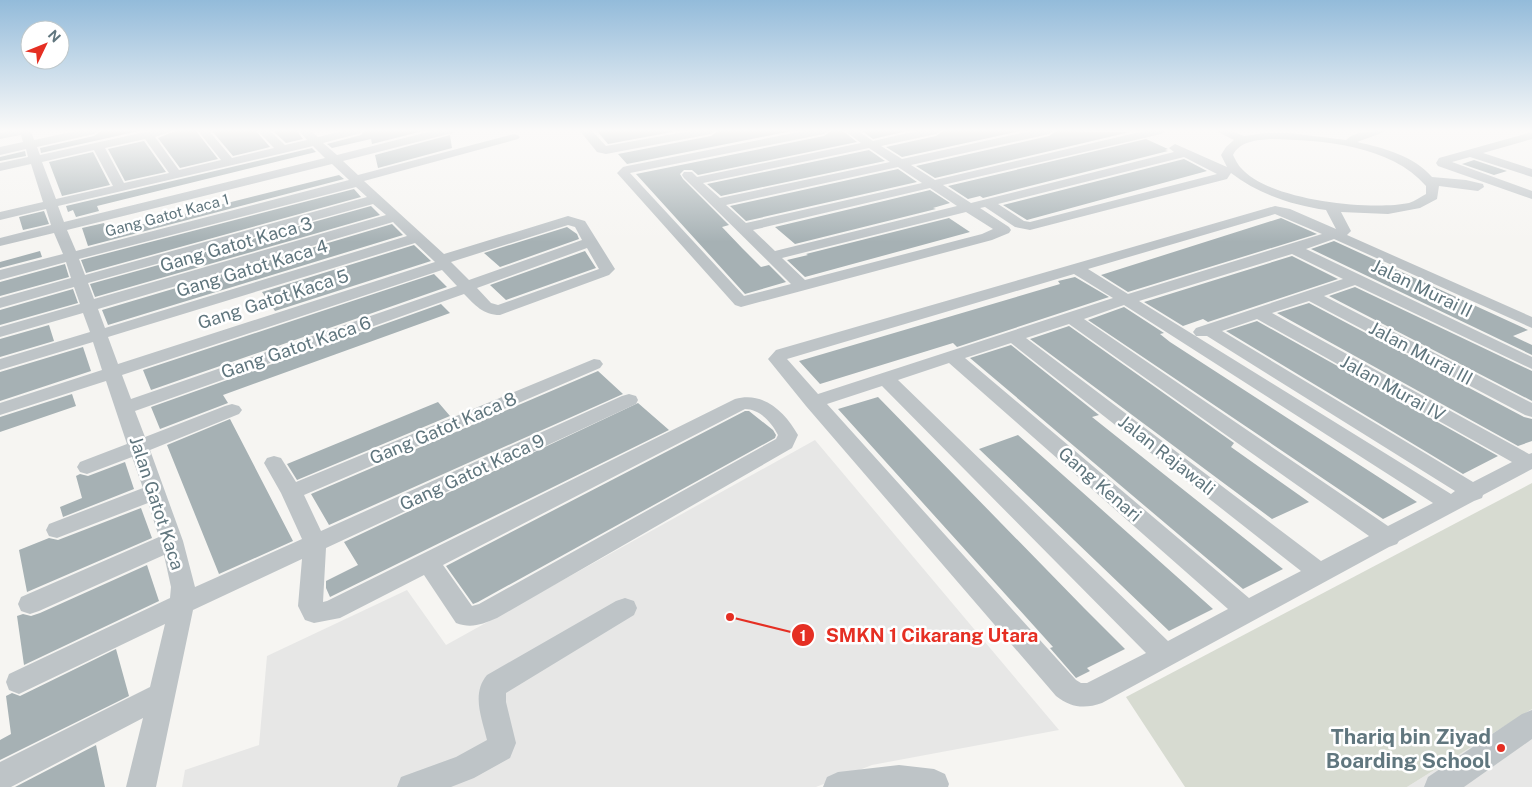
<svg xmlns="http://www.w3.org/2000/svg" width="1532" height="787" viewBox="0 0 1532 787" font-family="'Public Sans',sans-serif">
  <style>
    .built { fill: #e7e7e6 }
    .green { fill: #d7dbd1 }
    .building { fill: #a6b1b4 }
    .lines { fill: none; stroke-linecap: round; stroke-linejoin: round }
    .minor { fill: #bec4c7; fill-rule: evenodd }
    .poi-dot { fill: #e52f23; stroke: #fff; stroke-width: 2 }
    .labels { text-anchor: middle; dominant-baseline: central; stroke-width: 5; stroke-linejoin: round; paint-order: stroke }
    .far-street-label { font-size: 15px; fill: #60767e; stroke: #fff }
    .street-label { font-size: 18px; fill: #60767e; stroke: #fff }
    .near-poi-label { font-size: 21px; font-weight: bold; fill: #60767e; stroke: #fff; text-anchor: end }
    .leader { fill: none; stroke: #e52f23; stroke-width: 2 }
    .callout-dot { fill: #e52f23; stroke: #fff; stroke-width: 2 }
    .mark-label { font-size: 15px; text-anchor: middle; font-weight: bold; fill: #fff }
    .callout-label { font-size: 19px; text-anchor: middle; font-weight: bold; fill: #e52f23; stroke: #fff; stroke-width: 5; stroke-linejoin: round; paint-order: stroke }
  </style>
  <rect width="100%" height="100%" fill="#f6f5f2"/>
  <path class="built" d="M815 440 1059 730 872 765 816 787H182L185 770 259 745 267 656 407 590 446 645Z
    M1532 709V787H1407Z"/>
  <path class="green" d="M1532 483V709L1407 787H1185L1126 697Z"/>
  <path class="building" d="M101 131H139L41 153 40 148 94 136Z
    M175 131H196L218 159 180 168 158 138Z
    M212 131H256L270 147 233 156Z
    M273 131H297L303 139 286 143Z
    M364 131H423L372 144 371 139 332 148 327 144 361 135Z
    M597 131H677L608 144Z
    M718 131H792L627 164 618 154 711 136Z
    M831 131H843L857 142 698 175 692 170H684L680 174 683 179 729 225 722 227 742 248 761 267 769 265 786 282 745 294 636 174 824 136Z
    M862 131H907L873 139Z
    M943 131H1020L902 157 886 147 936 136Z
    M1056 131 1130 132 935 178 916 166 1049 136Z
    M450 135 452 148 378 168 375 155Z
    M1146 139 1168 149 1165 150 1168 151 983 198 980 196 968 199 948 186Z
    M144 141 166 172 125 181 108 149Z
    M312 148 316 152 97 206 99 211 76 217 73 210 68 212 66 206Z
    M869 150 885 161 721 196 707 184Z
    M25 151 26 156 0 161V157Z
    M93 152 110 185 62 196 49 162Z
    M1184 159 1207 171 1027 220 1003 205Z
    M1474 160 1507 171 1494 175 1462 164Z
    M898 169 917 182 746 221 730 206Z
    M339 175 344 179 88 246 82 228 104 223 108 233Z
    M354 189 361 197 86 273 81 260Z
    M930 190 950 203 933 208 936 209 795 244 775 227Z
    M371 206 380 215 95 297 90 284Z
    M44 211 49 224 23 230 19 217Z
    M949 218 970 232 805 277 787 260 808 255 806 254Z
    M1281 218 1317 234 1128 292 1101 275Z
    M392 224 403 235 108 325 102 310Z
    M567 227 577 234 579 239 500 267 484 253Z
    M1334 241 1528 330 1513 336 1532 345V355L1311 249Z
    M414 245 431 261 275 311 262 292Z
    M40 251 42 257 0 268V262Z
    M585 251 596 268 506 300 490 285Z
    M1292 256 1338 279 1208 322 1203 319 1183 326 1144 302Z
    M65 264 69 277 0 296V282Z
    M434 274 447 287 151 390 143 370Z
    M1075 277 1109 297 957 347 953 343 820 384 799 361 1060 284 1058 281Z
    M1355 287 1532 371V401L1329 296Z
    M73 289 78 303 0 325V310Z
    M1309 303 1524 417 1532 419V441L1518 446 1277 313Z
    M441 304 450 313 223 395 228 403 160 429 151 407Z
    M1124 307 1164 333 1160 334 1170 342 1417 502 1383 519 1088 320Z
    M1257 321 1498 456 1463 474 1226 331Z
    M49 325 54 341 0 357V339Z
    M1069 326 1234 443 1231 447 1309 502 1272 519 1030 339Z
    M1011 345 1099 415 1092 417 1283 569 1243 589 970 358Z
    M83 347 91 371 0 401V372Z
    M598 371 623 394 329 525 311 494Z
    M72 394 76 406 0 432V417Z
    M878 397 1084 608 1125 649 1087 668 1090 671 1076 678 1050 648 1053 647 838 409Z
    M438 402 450 416 297 480 287 464Z
    M638 403 669 430 330 597 326 588V581L358 565 344 542Z
    M745 411H749L773 430 776 435 775 438 478 602 473 604 446 566Z
    M230 419 293 541 219 574 167 445Z
    M1018 435 1091 500 1213 609 1169 631 979 449Z
    M125 462 134 489 63 517 60 507 82 498 76 476 80 474 88 476Z
    M141 508 152 538 27 592 19 550 49 538 58 540Z
    M147 565 159 601 24 665 17 616 23 614 31 616 40 613Z
    M116 649 129 696 0 760V740L11 734 6 696 12 693 20 696Z
    M96 745 105 787H15Z"/>
  <g class="lines">
    <path class="minor" d="M5 131H31L34 140 76 131H99L94 134 37 147 40 155 150 131H173L155 137 179 170 221 160 198 131H209L232 158 274 148 258 131H270L285 145 307 140 299 131H311L318 137 342 131H362L361 133 323 143 337 155 432 131H453L452 133 343 161 358 175 514 134 518 135 520 137 518 139 364 181 444 254 568 216 585 221 615 269 609 275 500 315C483 315 475 305 464 294L135 411 145 437 225 406 232 404 239 406 242 410 239 414 150 450 183 541 195 587 302 539 281 493 264 463 267 458 274 456 281 458 296 482 594 359 600 360 603 364 600 368 304 495 321 531 622 396 629 394 636 396 638 400 636 404 326 548 323 602 327 601 735 399C764 391 785 412 798 435L792 448 497 618C482 624 472 629 456 623L424 575 340 618 314 623 305 620 298 606 302 559 193 610 156 787H126L143 718 11 787H0V762L150 687 165 624 19 694 9 690 6 682 9 674 170 598 171 587 164 555 39 611 30 614 21 611 18 604 21 597 159 537 148 503 57 538 49 536 46 530 49 524 143 488 132 457 87 474 80 472 77 467 80 462 127 444 106 381 0 415V403L102 370 93 342 0 370V359L90 332 83 313 0 337V327L80 304 74 287 0 308V298L71 278 66 262 0 280V270L63 254 54 233 0 246V238L51 225 46 209 0 220V212L43 202 31 164 0 171V163L28 157 26 149 0 155V147L23 142 21 135 0 139V133ZM145 139 169 173 124 183 105 148ZM313 146 325 158 64 222 58 206ZM94 150 113 186 56 199 42 162ZM332 164 349 180 76 251 67 230ZM356 187 367 197 85 275 79 259ZM373 204 386 215 94 299 88 283ZM393 222 407 236 105 328 98 309ZM568 225 575 227 582 240 469 280 451 262ZM415 243 435 262 118 364 108 337ZM587 248 599 269 498 305 491 303 477 288ZM442 270 457 286 131 399 122 375ZM745 409C760 409 772 423 778 435L776 439 479 604 472 606 443 565Z
      M580 131H592L606 146 690 131H716L711 134 606 154 597 152Z
      M804 131H829L824 134 630 173 744 296 791 284 684 178 682 175 684 172H692L697 177 861 143 845 131H858L873 141 917 131H941L936 134 881 146 902 159 1031 131H1054L1049 134 911 165 935 180 1144 131H1166L1161 134 943 185 971 203 1174 152 1169 148 1175 144 1227 167 1221 155 1226 147 1234 140 1216 131H1232L1244 136 1265 133H1289L1346 140C1356 130 1374 131 1387 131L1357 142C1384 148 1414 156 1432 177L1466 180 1483 184 1484 187 1478 191 1439 186 1437 199 1420 208 1388 214 1341 212 1351 231 1347 235 1532 317V328L1334 239 1306 249 1532 357V369L1355 285 1324 296 1532 403V417L1525 415 1309 301 1272 313 1529 454 1532 453V469L1483 495 1482 498 1474 501 1399 541 1397 544 1389 547 1102 703C1085 709 1071 708 1056 696L806 406 768 359 776 350 1275 206 1290 209 1336 229 1326 210C1292 205 1258 194 1231 173L1227 179 1030 230 1015 227 985 207 980 208 1009 227 1011 230 1009 233 992 240 741 307 735 305 617 173 623 167 627 166ZM1271 139C1322 140 1391 145 1426 186V194C1420 197 1415 201 1409 203 1369 211 1268 200 1241 168 1238 165 1235 159 1233 155 1240 141 1257 140 1271 139ZM869 148 890 162 720 198 703 183ZM1184 157 1217 174 1030 222 1024 221 998 204ZM898 167 922 183 746 223 726 205ZM930 188 957 206 775 251 753 230ZM966 212 993 229 982 234 805 280 782 258ZM1275 214 1322 234 1128 294 1088 269ZM1292 254 1343 279 1196 328 1193 332 1196 336H1207L1455 491 1451 494 1139 301ZM1074 274 1113 298 818 394 787 359ZM1124 305 1433 503 1388 526 1084 319ZM1257 319 1512 462 1473 482 1222 331ZM1069 324 1369 536 1321 561 1026 338ZM1011 343 1301 571 1249 598 965 358ZM949 363 1228 609 1168 641 898 380ZM882 386 1146 653 1087 683H1081L1076 680 827 404Z
      M1532 132V139L1483 153 1532 169V177L1470 157 1452 162 1532 191V199L1438 166 1436 163 1439 158Z
      M625 598 634 601 637 608 634 615 506 693V702L516 743 510 758 474 778 451 787H397L401 777 456 757 487 740C482 718 471 694 487 675L616 601Z
      M1532 710V739L1464 787H1424L1428 777 1522 714Z
      M899 765 934 769 945 774 949 784 948 787H823L827 777 838 772Z"/>
  </g>
  <linearGradient id="sky" x2="0" y2="1"><stop stop-color="#93bbda"/><stop offset="0.54" stop-color="#fbfaf9"/><stop offset="1" stop-color="#fbfaf9" stop-opacity="0"/></linearGradient>
  <rect width="1532" height="242" fill="url(#sky)"/>
  <circle class="poi-dot" cx="1501" cy="748" r="5"/>
  <g class="labels">
    <g class="far-street-label">
      <text transform="translate(167 215) rotate(-15)">Gang Gatot Kaca 1</text>
    </g>
    <g class="street-label">
      <text transform="translate(236 244) rotate(-16)">Gang Gatot Kaca 3</text>
      <text transform="translate(252 268) rotate(-17)">Gang Gatot Kaca 4</text>
      <text transform="translate(1422 288) rotate(26)">Jalan Murai II</text>
      <text transform="translate(273 299) rotate(-18)">Gang Gatot Kaca 5</text>
      <text transform="translate(296 347) rotate(-19)">Gang Gatot Kaca 6</text>
      <text transform="translate(1421 353) rotate(28)">Jalan Murai III</text>
      <text transform="translate(1393 388) rotate(29)">Jalan Murai IV</text>
      <text transform="translate(443 428) rotate(-23)">Gang Gatot Kaca 8</text>
      <text transform="translate(1167 455) rotate(38)">Jalan Rajawali</text>
      <text transform="translate(472 472) rotate(-25)">Gang Gatot Kaca 9</text>
      <text transform="translate(1100 484) rotate(41)">Gang Kenari</text>
      <text transform="translate(157 503) rotate(72)">Jalan Gatot Kaca</text>
    </g>
    <g class="near-poi-label">
      <text x="1491" y="736">Thariq bin Ziyad<tspan x="1491" dy="24">Boarding School</tspan></text>
    </g>
  </g>
  <path class="leader" d="M730 617L803 635"/>
  <g class="callout-dot">
    <circle cx="730" cy="617" r="5"/>
    <circle cx="803" cy="635" r="12"/>
  </g>
  <g class="mark-label">
    <text x="803" y="641">1</text>
  </g>
  <g class="callout-label">
    <text x="932" y="642">SMKN 1 Cikarang Utara</text>
  </g>
  <g transform="translate(45 45) rotate(47)"><circle r="24" fill="#ffffff" stroke="#bfc8cb"/>
  <path d="M0-4L9 19L0 12L-9 19Z" fill="#e52f23"/>
  <text y="-8" font-size="14" font-weight="bold" text-anchor="middle" fill="#60767e">N</text>
  </g>
</svg>
